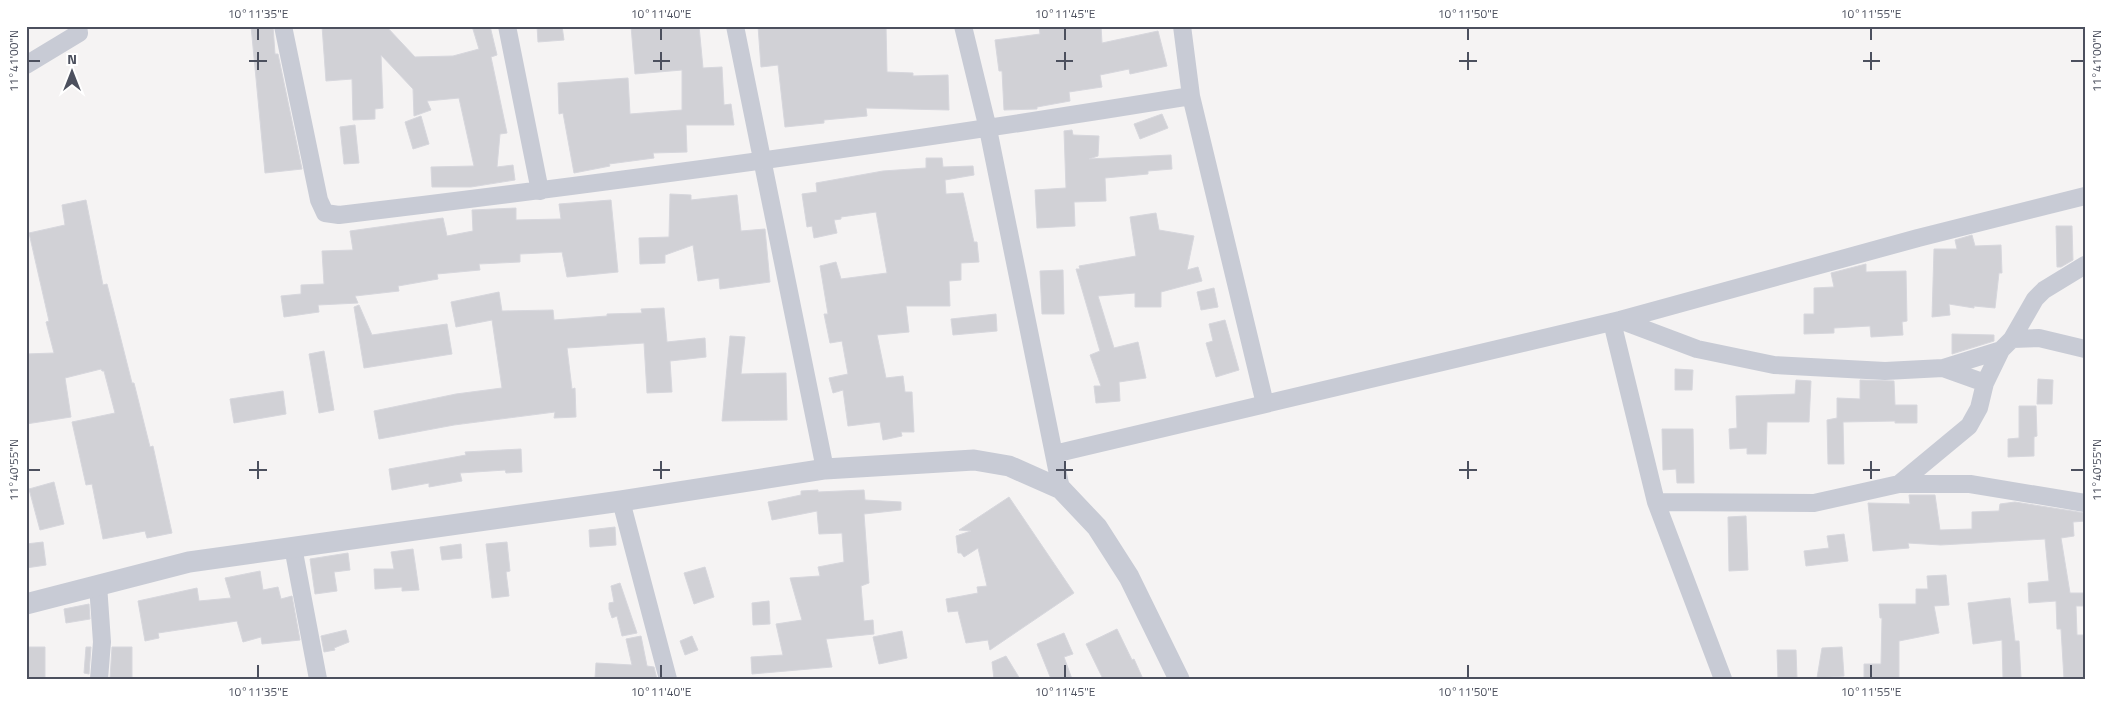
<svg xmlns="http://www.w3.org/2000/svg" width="2111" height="705" viewBox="0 0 2111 705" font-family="'Titillium Web',sans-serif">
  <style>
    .building { fill: #d1d1d6; stroke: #d7d7dd }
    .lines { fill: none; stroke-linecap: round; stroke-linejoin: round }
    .minor { stroke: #c8cbd5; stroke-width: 18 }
    .tertiary { stroke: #c8cbd5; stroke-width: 21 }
    .ticks { fill: none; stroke: #4c505e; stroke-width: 2 }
    .neatline { fill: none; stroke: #4c505e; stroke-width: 2 }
    .ticks-label { font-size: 12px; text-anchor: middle; fill: #4c505e }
  </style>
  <rect width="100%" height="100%" fill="#f5f3f3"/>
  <path class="building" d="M251 26H273L275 54H278L302 169 265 173Z
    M322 26H386L415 57 453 56 479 49 472 26H490L497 55 491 57 507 133 500 134 497 167 513 165 515 180 471 187H432L431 167 474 166 459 98 427 101 431 110 414 116 413 89 381 55 383 108 375 109V119L353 120 352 79 326 81Z
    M537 26H562L564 40 538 42Z
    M631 26H699L703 68 722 67 724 105 731 104 734 125H686L687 152 653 153 654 158 609 164 610 166 574 173 563 113 559 114 558 83 628 78 630 114 682 110V70L635 74Z
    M758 26H886L887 72 913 73V76L948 75 949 110 866 108 867 116 824 120V123L785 127 778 65 761 67Z
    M1039 26H1101L1102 43 1158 31 1167 66 1130 74 1129 69 1100 75 1102 87 1069 92 1070 101 1037 107V109L1004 110 1002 71H999L995 40 1040 34Z
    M1162 114 1168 128 1140 139 1134 124Z
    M421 116 429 144 413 149 405 122Z
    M355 125 359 163 344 164 340 127Z
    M1072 130 1073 135 1099 136 1098 156 1089 159 1171 155 1172 169 1148 171V174L1105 178 1106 201 1074 202 1075 226 1037 228 1035 190 1066 188 1064 131Z
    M926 158H942L943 167 973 166 974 175 945 180 946 194 963 193 974 242H977L979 262 961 263V280L949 281 950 306H906L909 332 877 335 886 378 903 376 905 392H912L914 432H901L902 436 883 440 880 422 848 426 843 390 833 393 829 378 848 374 842 341 830 343 824 314H828L820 266 836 262 841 279 887 273 876 212 841 217V219L834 220 837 233 814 238 812 226 807 227 802 194 817 192 816 183 883 171 926 168Z
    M670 194 691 195V200L737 195 741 231 765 229 770 282 720 289 719 278 698 281 693 245 665 255V263L640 264 639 238 669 237Z
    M86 200 103 285 107 284 132 383H134L150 447 153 446 172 533 147 538 145 531 103 539 92 484 86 485 72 422 115 413 104 371H102L101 369 65 378 71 417 26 424V354L54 353 46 322 49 321 29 233 65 225 62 205Z
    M611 200 618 272 567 277 562 252 520 254V262L479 264 480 270 437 274 438 279 398 286 399 291 355 296 358 303 318 305 319 312 284 317 281 296 301 294V285L324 284 322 251 353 250 350 231 443 218 447 236 473 231 472 210 516 208V220L561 219 559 204Z
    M1156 213 1159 230 1194 236 1187 270 1198 267 1202 281 1161 292V307H1135V293L1098 296 1114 348 1138 342 1146 378 1119 382 1120 401 1096 403 1094 386H1101L1090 355 1100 351 1076 269H1080L1079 266 1136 256 1130 217Z
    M2056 226H2072L2073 260 2061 267H2057Z
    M1972 235 1975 246 2001 245 2002 273H1999L1995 308 1974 306V308L1949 304 1950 315 1932 317 1934 249H1957L1955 240Z
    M1866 264V272L1906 271 1907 321 1902 322 1903 335 1871 337 1870 326 1834 328V333L1804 334V314H1814V288L1834 287 1831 273Z
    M1063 270 1064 314H1042L1040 271Z
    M1214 288 1218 307 1201 310 1197 292Z
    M499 292 502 311 553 310 554 320 607 316V314L642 313 641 309 664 308 667 342 705 338 706 357 670 361 672 392 647 393 644 343 567 348 572 389 575 388 576 417 554 418 555 412 454 425 379 439 374 411 456 394 502 388 492 320 456 327 451 302Z
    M359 305 372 335 447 324 452 354 364 368 354 307Z
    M996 314 997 331 953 335 951 319Z
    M1225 320 1239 370 1216 377 1206 343 1213 341 1209 324Z
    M1952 334 1994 335V341L1952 354Z
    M730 336 745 337 741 374 786 373 787 420 722 421Z
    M324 351 334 410 319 413 309 354Z
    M1675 369 1693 370 1692 390H1675Z
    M2038 379 2053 380 2052 404H2037Z
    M1796 380 1811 381 1809 422H1767L1766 454H1747V448L1730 449 1729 429 1737 428 1736 396 1795 394Z
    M1860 380 1894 381 1895 405H1917V423H1895V421L1843 422 1844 464H1828L1827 420 1837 418V398L1860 399Z
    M283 391 286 414 234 423 230 399Z
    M2019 406H2036L2037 436 2034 437V456L2008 457V439L2019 438Z
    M1662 429H1693L1694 483H1677L1676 469 1663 470Z
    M521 449 522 472 506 473 505 470 460 473 462 481 429 487V483L392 490 389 469 466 455 465 452Z
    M54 482 64 524 40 530 29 489Z
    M818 490V492L864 490 865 500 901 502V510L864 514 869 583 861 586 864 621 873 620 874 634 826 639 832 667 752 674 751 657 783 655 776 624 802 620 790 578 820 576 818 567 844 562 842 533 819 534 817 511 772 520 768 502 801 495V491Z
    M1909 495H1935L1940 530 1972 529V512L1999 511 2000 504 2015 502 2085 513V521L2073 522 2074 536 2061 538 2070 593H2085V606H2076L2077 635H2085V679H2064L2061 629H2057L2056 601 2029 603 2028 583 2049 581 2045 539 1941 545 1908 543 1909 548 1873 551 1868 503 1910 504Z
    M1009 497 1074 593 990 650 988 640 966 643 958 611 948 612 946 599 978 593 977 587 987 586 978 548 964 557 961 553H958L956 536 971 531 959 530Z
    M1746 516 1748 570 1729 571 1728 517Z
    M615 527 616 545 590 547 589 530Z
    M1844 534 1848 561 1806 566 1804 551 1829 548 1827 536Z
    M43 542 46 565 26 568V544Z
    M507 542 510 571 506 572 509 596 492 598 486 544Z
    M461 544 462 558 442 560 440 547Z
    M413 549 419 590 402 591V587L375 589 374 569H394L391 552Z
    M348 553 350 570 334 572 337 591 315 594 310 559Z
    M705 567 714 597 694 604 684 573Z
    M260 571 263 590 278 587 281 599 292 596 300 640 262 644 261 637 243 642 237 621 158 633 159 638 145 641 138 601 197 588 199 601 231 598 225 578Z
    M1946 575 1949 605 1934 606 1939 633 1899 641V679H1864V664H1881L1882 618H1880L1879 604H1916V589H1928L1927 576Z
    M620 583 637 633 622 636 617 616 612 618 609 609V603L614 602 611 586Z
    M2010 598 2015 641H2019L2021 678H2003L2002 640 1973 644 1968 603Z
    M769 601 770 624 753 625 752 603Z
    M89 604 90 619 66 623 64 609Z
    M1117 629 1132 660 1134 659 1143 679H1103L1086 644Z
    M346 630 349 642 334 648 335 650 324 652 321 636Z
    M902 631 907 658 879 664 873 637Z
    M1064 633 1073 654 1064 657 1072 679H1051L1037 644Z
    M641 636 647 666 654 667 657 679 595 678 596 663 632 665 626 639Z
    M692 636 698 650 685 655 680 641Z
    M27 647H45V679H27Z
    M86 647H91L89 674 84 673Z
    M112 647H132V679H110Z
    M1842 647 1844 676 1817 678 1822 648Z
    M1777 650H1796L1797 679H1778Z
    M1006 656 1020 679H994L992 662Z"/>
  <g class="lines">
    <path class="minor" d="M283 26 319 200 325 213 339 215C624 181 908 142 1191 96
      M507 26 540 191
      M735 26 825 469
      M963 26 988 129 1061 489
      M1182 26 1191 96 1265 404
      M26 65 79 33 78 26
      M1620 320 1697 349 1774 365 1885 371 1943 368 2001 350
      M1612 322 1656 502 1723 679
      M2012 339 2039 338 2085 349
      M1943 368 1985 383
      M1054 454 1620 320 1918 238 2085 196
      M1899 484 1969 426 1979 408 1985 383 2001 350 2012 339 2035 299 2044 290 2085 265
      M621 501 668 679
      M1656 502 1814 503 1899 484H1970L2085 503
      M293 547 318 679
      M98 585 102 642 99 679"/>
    <path class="tertiary" d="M26 604 189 562 621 501 825 469 974 460 1009 466 1061 489 1097 527 1129 577 1179 679"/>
  </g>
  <path class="ticks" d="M258 28V40M661 28V40M1065 28V40M1468 28V40M1871 28V40M258 52V70M661 52V70M1065 52V70M1468 52V70M1871 52V70M28 61H40M249 61H267M653 61H670M1056 61H1073M1459 61H1477M1863 61H1880M2071 61H2084M258 461V479M661 461V479M1065 461V479M1468 461V479M1871 461V479M28 470H40M249 470H267M653 470H670M1056 470H1073M1459 470H1477M1863 470H1880M2071 470H2084M258 665V678M661 665V678M1065 665V678M1468 665V678M1871 665V678"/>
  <rect width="2111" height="705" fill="none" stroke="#ffffff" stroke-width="55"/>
  <g transform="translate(72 72)" stroke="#ffffff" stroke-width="4" paint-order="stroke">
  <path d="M0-4L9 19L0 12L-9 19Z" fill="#4c505e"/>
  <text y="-8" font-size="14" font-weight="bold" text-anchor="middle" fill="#4c505e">N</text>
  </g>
  <rect x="28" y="28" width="2056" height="650" class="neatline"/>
  <g class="ticks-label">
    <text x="258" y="18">10°11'35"E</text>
    <text x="661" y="18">10°11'40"E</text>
    <text x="1065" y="18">10°11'45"E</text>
    <text x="1468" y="18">10°11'50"E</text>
    <text x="1871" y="18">10°11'55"E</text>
    <text transform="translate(14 61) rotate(-90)" y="4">11°41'00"N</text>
    <text transform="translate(2097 61) rotate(-90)" y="4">11°41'00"N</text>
    <text transform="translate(14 470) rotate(-90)" y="4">11°40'55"N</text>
    <text transform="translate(2097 470) rotate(-90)" y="4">11°40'55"N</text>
    <text x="258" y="696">10°11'35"E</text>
    <text x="661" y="696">10°11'40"E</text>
    <text x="1065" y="696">10°11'45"E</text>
    <text x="1468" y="696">10°11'50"E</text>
    <text x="1871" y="696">10°11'55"E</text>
  </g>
</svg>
